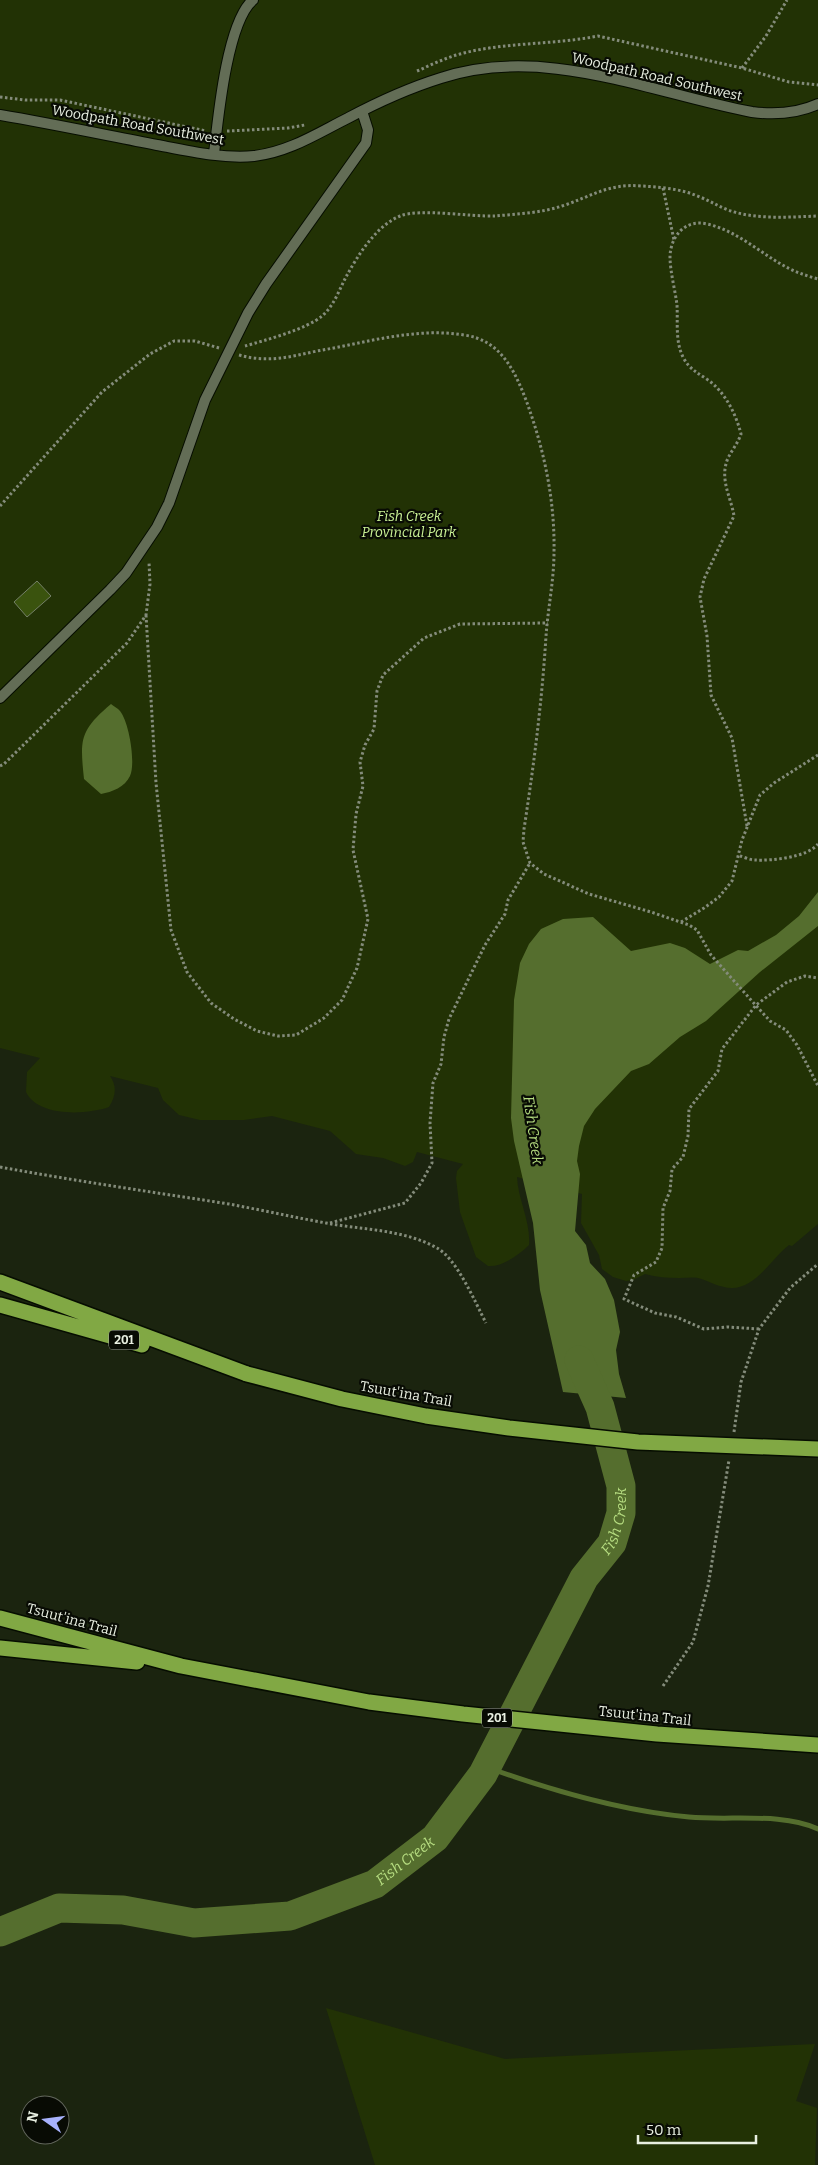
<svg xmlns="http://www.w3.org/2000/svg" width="818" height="2165" viewBox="0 0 818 2165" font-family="Bitter,serif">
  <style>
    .green { fill: #223205 }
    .water { fill: #556e2e }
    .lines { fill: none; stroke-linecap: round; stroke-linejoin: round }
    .stream { stroke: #556e2e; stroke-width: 5 }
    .river { stroke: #556e2e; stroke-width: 29 }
    .building { fill: #3a530e; stroke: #748067 }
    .lane-casing { stroke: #060d00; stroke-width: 12 }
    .highway-casing { stroke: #060d00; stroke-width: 18 }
    .path { stroke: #848c7b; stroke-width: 3; stroke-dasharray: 2.5 2.5; stroke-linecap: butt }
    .lane { stroke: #636d56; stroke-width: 10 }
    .highway { stroke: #81a844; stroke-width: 15 }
    .highway-bridge-casing { stroke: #060d00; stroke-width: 18; stroke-linecap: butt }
    .highway-bridge { stroke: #81a844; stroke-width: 15 }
    .labels { text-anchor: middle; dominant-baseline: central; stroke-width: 4.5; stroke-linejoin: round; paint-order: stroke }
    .shield { fill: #080b04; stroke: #a5ab9f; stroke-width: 1 }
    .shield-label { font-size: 12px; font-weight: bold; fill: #e8efe1 }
    .street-label { font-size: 14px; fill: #e8efe1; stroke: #080b04 }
    .park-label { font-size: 14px; font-style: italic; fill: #caf295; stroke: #080b04 }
    .water-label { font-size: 15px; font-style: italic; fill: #b6dd81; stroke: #080b04 }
  </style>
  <rect width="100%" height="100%" fill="#1b240f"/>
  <path class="green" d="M0 0H818V1224L792 1246 789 1245C772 1258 756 1288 732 1288 720 1288 709 1281 698 1278 692 1277 685 1278 679 1278 667 1278 657 1277 645 1274L633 1280 626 1281 613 1277 602 1269 599 1255 581 1223 582 1194 517 1177C518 1200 531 1222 529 1245 519 1255 502 1267 488 1266L476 1257 460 1212 456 1178 457 1171 463 1164 417 1152 413 1162 405 1166 383 1158 356 1154 330 1131 272 1116 244 1120H200L179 1115 163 1100 158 1088 110 1076C117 1086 116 1096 109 1107 86 1115 38 1117 26 1092L27 1072 40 1058 0 1048Z
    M326 2008 505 2059 815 2044 796 2101 817 2108 815 2165H375Z"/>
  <path class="water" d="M111 704C113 706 118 708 120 711 129 722 136 763 130 776 125 787 112 792 101 794L84 779C80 740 79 731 111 704Z
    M818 892V926L760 972 706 1021 680 1037 649 1064 631 1071 595 1109 584 1126 579 1146 577 1161 580 1174 575 1231 586 1245 590 1263 605 1279 614 1300 620 1332 616 1350 619 1374 626 1398 563 1392 540 1290 533 1223 514 1141 511 1118 514 1000 520 963 529 944 541 929 563 919 593 917 631 951 670 943 685 948 710 964 738 950 748 951 776 935 799 916Z"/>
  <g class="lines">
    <path class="stream" d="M486 1767C550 1790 621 1811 689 1817 729 1821 782 1812 818 1829"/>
    <path class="river" id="s1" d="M0 1932 59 1908 123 1910 194 1923 290 1916 375 1884 435 1838 483 1774 584 1578 612 1543 621 1513V1486L600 1407 579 1360"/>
  </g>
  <path class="building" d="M37 581 51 596 27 617 14 602Z"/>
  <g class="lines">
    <g class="lane-casing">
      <path id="lane" d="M0 115C53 124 105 135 157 145 188 151 223 159 254 156 289 152 318 133 348 118 378 102 409 88 441 78 544 44 651 93 752 112 775 115 796 114 818 104
        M214 154C218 118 227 22 253 0
        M0 698 110 590 126 573 157 527 169 503 205 400 248 313 266 284 366 143 368 130 362 111"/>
    </g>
    <g class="highway-casing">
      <path id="highway" d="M0 1282 247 1374
        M0 1305 142 1345
        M0 1618 181 1666 369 1702 463 1714 657 1734 818 1745
        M0 1648 137 1662"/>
    </g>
    <path class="path" d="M742 68 766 36 787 0
      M417 71C431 65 445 58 460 54 504 42 553 45 598 36L742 68 789 82 818 85
      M0 97 25 100H60L206 131
      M227 131 288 128 305 125
      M663 188 674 240
      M245 346C266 340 307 329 322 316 334 306 339 290 346 277 358 255 376 226 400 216 420 208 471 217 495 216 516 214 541 213 562 206 590 197 609 183 641 186 661 187 682 189 700 197 710 201 718 206 728 210 756 220 789 217 818 216
      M239 355C267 363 290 357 317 351 365 343 415 327 464 335 500 340 514 369 526 400 544 449 555 500 554 552 554 580 548 608 546 636 542 701 534 764 524 829L523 842 530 863 544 874 589 894 651 912 689 925 697 930 711 955 751 1000 770 1021 786 1030 797 1045 818 1086
      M0 506 102 392 150 354 174 341H195L219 348
      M146 615 156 783 171 930 187 972 211 1003 234 1019 257 1031 278 1036 296 1035 324 1018 342 1000 357 968 368 919 353 850 356 814 363 786 360 762 365 745 374 729 377 691 383 675 424 638 460 624 548 623
      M0 766 4 764 127 643 146 615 150 584 149 562
      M747 826 732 738 711 695 707 636 700 597 704 579 734 516C731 497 719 479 728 458 732 450 738 443 741 434 736 414 725 392 708 380 698 373 689 369 683 357 675 341 678 322 677 305 675 289 670 272 670 256 671 235 686 219 707 224 734 230 756 249 779 263 792 271 804 275 818 279
      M740 856C744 857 750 860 755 860 772 861 808 857 818 844
      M681 922 704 908 719 897 732 881 742 840 760 795 774 783 818 755
      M0 1167C76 1181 152 1192 229 1204 261 1210 293 1217 326 1223 362 1230 403 1229 437 1248 457 1259 475 1302 486 1323
      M330 1223 405 1203 421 1183 432 1163 430 1123 433 1083 441 1064 444 1037 449 1019 485 945 505 914 508 900 530 863
      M759 1329 728 1327 704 1329 676 1317 655 1313 624 1299 634 1275 656 1262 662 1248 663 1208 670 1191 672 1169 683 1157 688 1136 689 1109 718 1071 722 1049 756 1005 787 982 805 976 818 978
      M734 1432 741 1382 759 1329 790 1288 818 1264
      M663 1686 693 1642 708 1586 729 1460"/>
    <use href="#lane" class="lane"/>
    <use href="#highway" class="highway"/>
    <g class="highway-bridge-casing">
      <path id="highway-bridge" d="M247 1374 342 1399 426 1416 509 1428 638 1442 818 1449"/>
    </g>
    <use href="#highway-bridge" class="highway-bridge"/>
  </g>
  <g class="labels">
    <g class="shield">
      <rect x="109" y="1330.5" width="30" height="19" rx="4"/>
      <rect x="482" y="1708.5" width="30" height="19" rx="4"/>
    </g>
    <g class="shield-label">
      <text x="124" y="1340">201</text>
      <text x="497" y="1718">201</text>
    </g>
    <g class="street-label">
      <text transform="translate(657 77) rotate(13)">Woodpath Road Southwest</text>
      <text transform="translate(138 125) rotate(10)">Woodpath Road Southwest</text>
      <text transform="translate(406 1394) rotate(10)">Tsuut'ina Trail</text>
      <text transform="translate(72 1620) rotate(15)">Tsuut'ina Trail</text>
      <text transform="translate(645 1716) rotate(6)">Tsuut'ina Trail</text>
    </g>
    <g class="park-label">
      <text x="409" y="516">Fish Creek<tspan x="409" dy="16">Provincial Park</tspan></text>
    </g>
    <g class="water-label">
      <text transform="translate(533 1130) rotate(82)">Fish Creek</text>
      <text stroke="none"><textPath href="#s1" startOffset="830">Fish Creek</textPath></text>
      <text stroke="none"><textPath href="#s1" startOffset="425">Fish Creek</textPath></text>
    </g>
  </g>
  <g transform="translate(45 2120) rotate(284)"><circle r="24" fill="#080b04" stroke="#62665c"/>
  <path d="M0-4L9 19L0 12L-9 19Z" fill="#a7b1fc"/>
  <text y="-8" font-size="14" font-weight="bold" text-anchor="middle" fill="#e8efe1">N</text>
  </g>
  <path d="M638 2135v8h118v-8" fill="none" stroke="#e8efe1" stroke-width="2.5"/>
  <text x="646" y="2135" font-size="15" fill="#e8efe1" stroke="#080b04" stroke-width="4" paint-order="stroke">50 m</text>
</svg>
